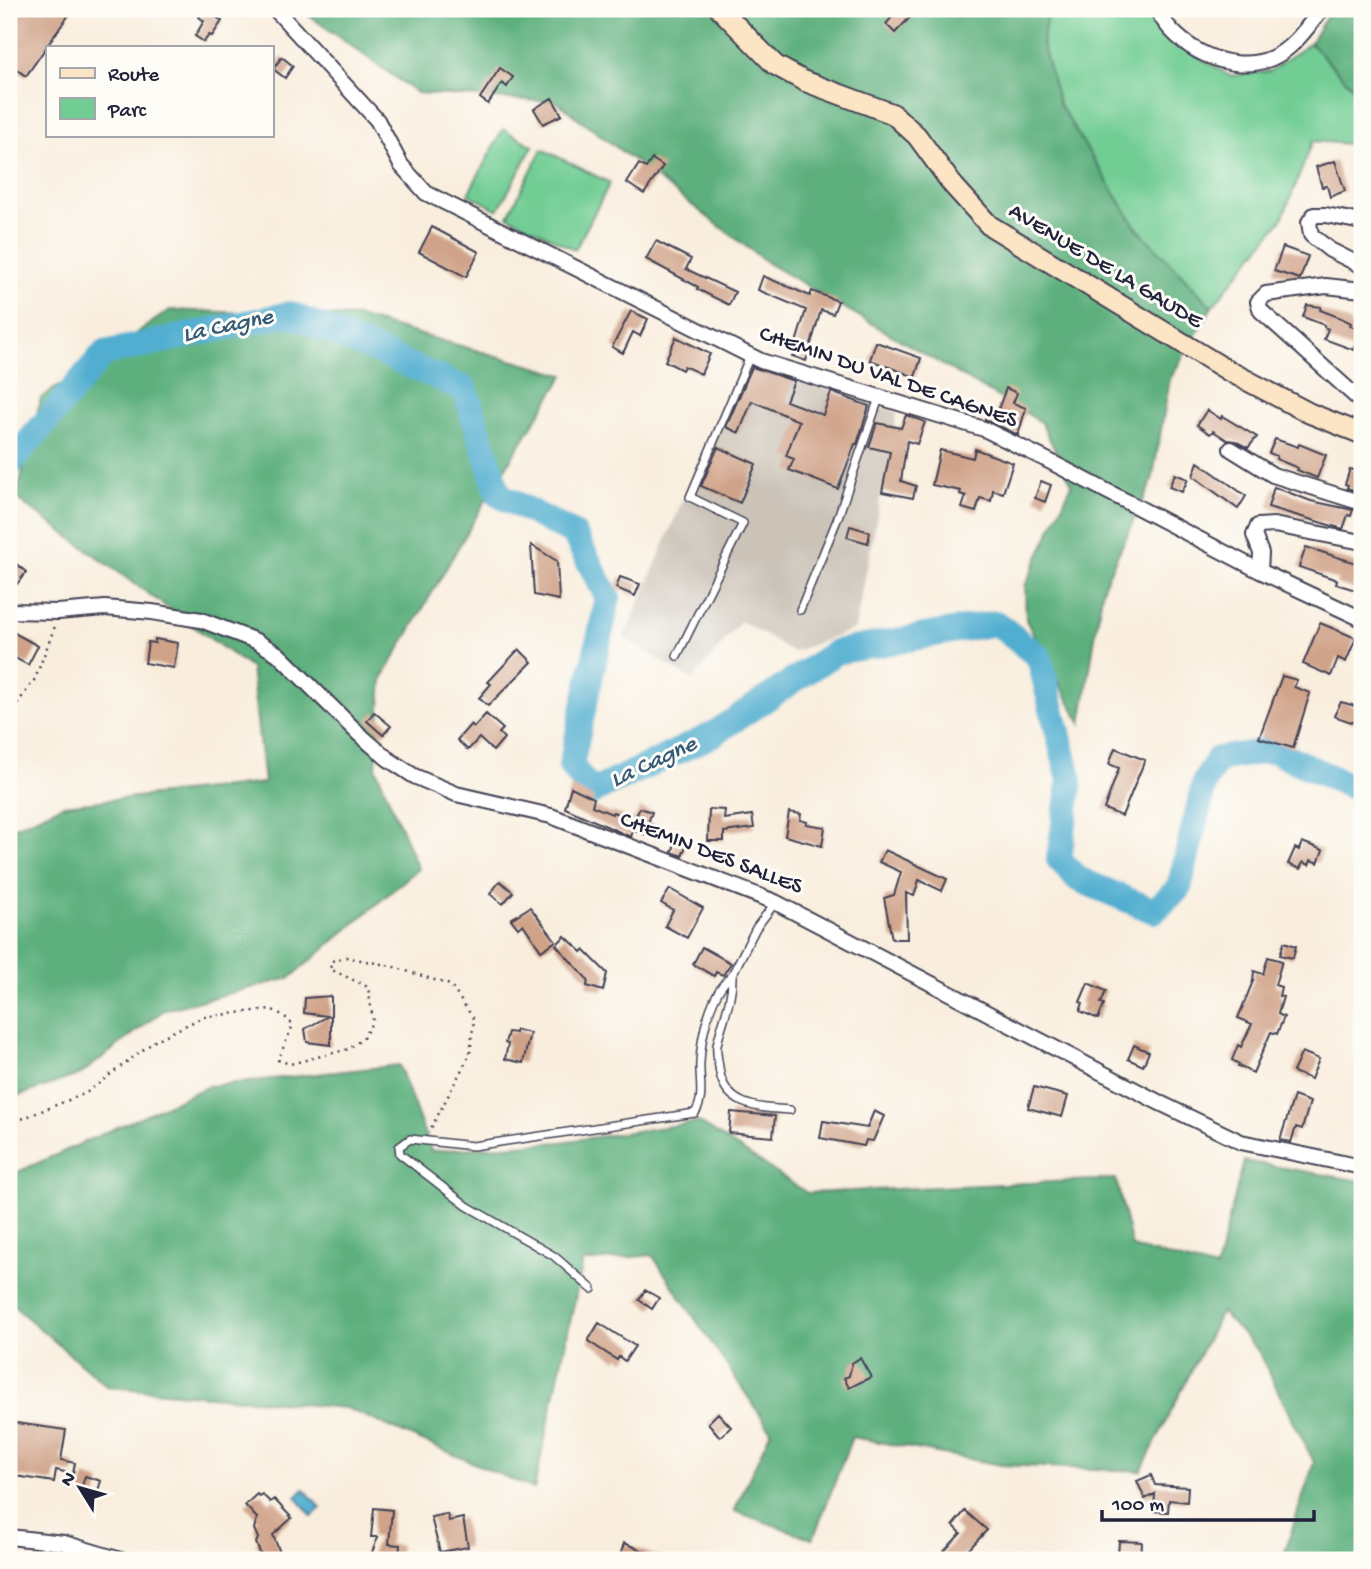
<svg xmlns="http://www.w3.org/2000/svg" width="1371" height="1569" viewBox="0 0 1371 1569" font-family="'Gochi Hand',sans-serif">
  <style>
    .industrial { fill: #cbc3b8 }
    .green { fill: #72cd94; stroke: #4a7868; stroke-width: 2 }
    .forest { fill: #5db07e; stroke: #40695c; stroke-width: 2 }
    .water { fill: #51aed0; stroke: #3a6886; stroke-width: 2 }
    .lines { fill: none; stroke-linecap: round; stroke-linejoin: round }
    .river { stroke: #51aed0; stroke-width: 26 }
    .building { fill: #d0a389 }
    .lane-casing { stroke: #424153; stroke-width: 10 }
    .street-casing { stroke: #424153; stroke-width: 18 }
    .secondary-casing { stroke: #424153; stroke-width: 23 }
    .path { stroke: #424153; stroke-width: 2.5; stroke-dasharray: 2 5; stroke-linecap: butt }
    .lane { stroke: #fff; stroke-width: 7 }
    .street { stroke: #fff; stroke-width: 14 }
    .secondary { stroke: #fce5c4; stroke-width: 19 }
    .labels { text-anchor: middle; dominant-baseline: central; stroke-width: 6; stroke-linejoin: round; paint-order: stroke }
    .street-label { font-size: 23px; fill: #22223b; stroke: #fdfcf7 }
    .water-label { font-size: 24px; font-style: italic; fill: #355a77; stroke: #fdfcf7 }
  </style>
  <rect width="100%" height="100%" fill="#fdfcf7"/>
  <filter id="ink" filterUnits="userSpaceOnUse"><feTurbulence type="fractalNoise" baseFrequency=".0143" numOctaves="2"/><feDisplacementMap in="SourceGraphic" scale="14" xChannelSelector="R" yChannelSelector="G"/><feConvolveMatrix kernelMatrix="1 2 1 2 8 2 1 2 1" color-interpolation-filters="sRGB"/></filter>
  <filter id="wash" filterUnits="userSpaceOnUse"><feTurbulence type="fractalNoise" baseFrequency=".00686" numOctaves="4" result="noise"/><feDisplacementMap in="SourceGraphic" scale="28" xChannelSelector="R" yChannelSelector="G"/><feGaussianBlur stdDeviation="1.57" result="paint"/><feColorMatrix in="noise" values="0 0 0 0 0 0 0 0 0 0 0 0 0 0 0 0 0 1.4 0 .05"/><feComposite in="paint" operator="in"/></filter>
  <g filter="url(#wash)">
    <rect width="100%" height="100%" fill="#f9eede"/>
    <path class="industrial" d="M742 361 897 412 855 629 793 652 741 621 693 680 624 638Z"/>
    <path class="green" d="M1048 9H1146L1181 46 1230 76 1270 71 1310 43 1362 97V145L1313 141 1282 219 1212 307 1135 226 1059 104 1042 43Z
      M503 129 533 146 498 210 468 194Z
      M542 149 610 183 575 250 508 216Z"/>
    <path class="forest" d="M300 9H1048L1042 43 1059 104 1135 226 1212 307 1170 379 1152 481 1103 587 1081 724 1026 620 1025 586 1072 484 1041 422 769 264 557 102 417 93Z
      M1331 9H1362V97L1310 43Z
      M170 310 358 317 564 375 495 484 382 679 376 768 418 869 290 978 164 1010 81 1074 9 1099V830L63 805 264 783 251 668 16 498 41 398Z
      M399 1065 431 1151 561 1142 699 1122 807 1193 1116 1179 1132 1247 1216 1269 1244 1161 1362 1181V1560H1282L1314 1462 1257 1349 1221 1312 1141 1471 1001 1465 852 1437 813 1539 734 1511 771 1431 652 1255 583 1262 534 1489 346 1408 108 1387 9 1302V1176L209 1086Z"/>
    <path class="water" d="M304 1489 321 1508 312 1516 296 1497Z"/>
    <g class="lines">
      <path class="river" d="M9 465 104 353 290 314 465 389 499 495 574 534 608 598 571 765 592 792 712 735 836 652 996 623 1039 657 1070 781 1059 859 1078 879 1154 911 1179 888 1205 781 1218 759 1272 750 1350 786 1362 784"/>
    </g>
    <g id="blocks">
      <path class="building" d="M9 9H73L26 76 9 64Z
        M204 9 222 21 212 36 209 35 204 42 195 36 204 21 199 17Z
        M899 9H918L895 33 886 24Z
        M282 57 293 66 285 78 273 69Z
        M500 68 513 77 507 87 502 83 488 104 480 98Z
        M552 98 562 115 543 124 534 109Z
        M652 159 663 166 644 194 627 183 639 164 646 168Z
        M1335 161 1345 191 1330 197 1327 186 1322 187 1316 167Z
        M432 227 479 252 466 277 419 252Z
        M656 241 691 259 686 269 735 292 729 305 697 289 698 287 646 259Z
        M1283 247 1308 256 1300 279 1274 271Z
        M763 276 810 296 812 291 838 301 833 314 821 310 806 361 792 356 806 310 758 290Z
        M1307 305 1321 307 1320 310 1341 318 1351 323 1350 326 1361 329 1354 350 1324 339 1328 329 1324 327V325L1303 317Z
        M631 311 648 319 640 336 633 332 623 353 612 347Z
        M676 337 710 354 701 374 684 366 682 370 665 361Z
        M876 342 921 358 915 377 870 360Z
        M752 367 794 381 786 401 823 415 831 392 869 406 857 444H855L838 489 789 470 794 459 786 456 799 421 752 401 739 433 726 427Z
        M1006 388 1017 393 1013 403 1026 408 1018 435 985 419 986 416 996 415Z
        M1207 410 1221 419 1222 416 1257 437 1248 448 1235 441 1227 440 1213 431 1210 434 1197 425Z
        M906 415 925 422 917 444 907 441 901 481 916 486 913 498 882 492 890 452 869 447 877 423 901 428Z
        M1275 439 1298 447 1299 444 1326 455 1317 478 1297 470 1298 468 1276 459 1277 456 1269 453Z
        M718 447 756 464 740 503 701 486Z
        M975 449 1013 463 1003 493 993 490 991 501 980 498 976 512 962 508 966 496 960 494 961 491 932 485 940 450 973 458Z
        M1198 462 1246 496 1238 509 1193 476Z
        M1350 469 1362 472V493L1347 488 1348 485 1345 484Z
        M1175 474 1188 479 1182 492 1169 487Z
        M1041 481 1051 485 1045 502 1035 498Z
        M1274 487 1311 501 1353 510 1351 516 1348 515 1343 529 1268 507Z
        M850 526 870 532 868 543 847 537Z
        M531 545 557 561 559 600 534 595Z
        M1306 547 1362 565V592L1336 584 1337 580 1299 567Z
        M9 558 26 572 17 584 9 578Z
        M620 577 640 584 635 596 616 588Z
        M1320 623 1356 638 1346 662 1338 658 1331 676 1303 664Z
        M9 630 38 646 28 665 9 655Z
        M155 639 178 643 174 668 145 663 148 642 155 643Z
        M519 649 532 662 488 706 479 698 491 684 488 682Z
        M1282 676 1297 680 1294 687 1310 693 1293 748 1259 738Z
        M1341 702 1359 707 1354 723 1334 716Z
        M374 712 391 726 383 735 367 721Z
        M486 714 503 729 499 733 504 738 493 751 479 738 468 750 457 740 471 724 474 727Z
        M1115 748 1145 760 1122 816 1104 809 1119 768 1109 764Z
        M571 787 594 798 592 806 612 814 613 812 634 820 640 808 652 812 648 823 661 828 657 839 633 830 631 837 565 808Z
        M709 809 725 810 724 819 752 815 754 828 724 832V841H708Z
        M789 812 801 814 800 820 807 822 806 824 825 827 822 846 785 836Z
        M676 842 686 846 682 856 672 852Z
        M1302 842 1323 850 1318 863 1311 860 1309 865 1303 862 1300 869 1288 864 1295 848 1299 850Z
        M885 850 947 879 942 891 919 880 914 896 906 893 907 939H892L884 898 894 895 901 872 879 862Z
        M500 881 513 892 503 904 490 894Z
        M670 889 703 908 687 938 665 926 673 910 661 903Z
        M530 907 556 941 541 951 523 924 518 928 511 919Z
        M565 936 582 952 584 950 607 973 603 991 587 986 588 980 556 945Z
        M1284 942 1296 946 1293 958 1280 955Z
        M702 947 731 963 723 975 716 972 714 976 693 964Z
        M1268 957 1282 961 1275 985 1281 987 1279 996 1283 997 1278 1014 1284 1017 1277 1034 1271 1032 1253 1073 1238 1066 1239 1064 1232 1060 1238 1045 1241 1047 1252 1024 1238 1018 1253 981 1254 971 1263 974Z
        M1088 983 1106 991 1101 1003 1104 1004 1098 1019 1080 1011 1083 1003 1080 1002Z
        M331 996V1045L307 1042 305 1029 328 1016 304 1013 305 998Z
        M516 1030 530 1033 523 1063 505 1059 508 1044 505 1043 508 1032 515 1033Z
        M1134 1045 1149 1052 1143 1066 1128 1059Z
        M1302 1052 1319 1059 1311 1079 1293 1072Z
        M1034 1087 1068 1096 1062 1117 1028 1108Z
        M1294 1096 1310 1102 1302 1129 1296 1127 1291 1142 1280 1140Z
        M874 1111 884 1116 873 1141 866 1140 864 1146 820 1138 823 1121 867 1128Z
        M731 1112 775 1116 773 1137 729 1133Z
        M645 1290 659 1298 652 1309 639 1300Z
        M599 1323 635 1346 625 1361 619 1357 617 1360 588 1341Z
        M860 1358 871 1377 849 1388 844 1378 849 1376 852 1363Z
        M718 1413 731 1427 720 1437 708 1423Z
        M9 1422 66 1430 61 1460 75 1463 73 1474 56 1470 54 1482 9 1475Z
        M1151 1475 1155 1485 1188 1487 1187 1502 1169 1500 1168 1512 1154 1511 1155 1494 1145 1499 1137 1481Z
        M85 1476 101 1481 96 1497 80 1493Z
        M257 1494 259 1496 262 1494 270 1502 274 1499 292 1518 273 1535 283 1560H263L256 1543 258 1538 254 1529 257 1518 245 1505Z
        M374 1508 392 1510 389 1544 400 1545 399 1559 377 1560V1556L371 1555 378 1537H371Z
        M965 1511 987 1530 959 1560H936L961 1533 953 1525Z
        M447 1514 449 1521 463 1518 468 1547 440 1552 431 1517Z
        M1119 1541 1142 1542 1141 1559 1118 1558Z
        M624 1543 666 1560H619Z"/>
    </g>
  </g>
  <g filter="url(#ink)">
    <use href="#blocks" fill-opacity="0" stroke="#424153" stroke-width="2"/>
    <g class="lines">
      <g class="lane-casing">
        <path id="lane" d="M800 610 837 520 879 398
          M677 656 743 523 690 497 750 356
          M732 975C733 1000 722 1021 717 1045 716 1052 718 1060 719 1067 723 1107 758 1108 790 1110
          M592 1289 554 1256 467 1206 400 1154 399 1147 410 1139 473 1146 695 1113C705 1098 699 1080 700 1063 701 1037 710 993 732 975L756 928 775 903"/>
      </g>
      <g class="street-casing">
        <path id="street" d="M275 9 377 120 401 165 426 193 761 361 984 429 1047 460 1260 571 1362 619
          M1157 9C1175 48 1231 76 1272 58 1293 49 1308 26 1322 9
          M1362 222 1326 215H1314L1309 222 1311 235 1330 250 1362 266
          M1362 290 1326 286 1266 294 1258 302 1261 311 1362 402
          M1231 449 1273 475 1362 503
          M1260 571 1261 553 1254 535 1258 526 1274 525 1362 542
          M9 611 58 612 105 608 152 612 201 620 256 641 278 654 359 734 388 759 414 776 456 794 551 816 775 902 1160 1103 1241 1142 1362 1167
          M9 1537 64 1543 121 1560"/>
      </g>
      <g class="secondary-casing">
        <path id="secondary" d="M720 9 775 65 804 81 893 114 917 136 952 184 989 225 1227 370 1309 413 1362 434"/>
      </g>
      <path class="path" d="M9 715 35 679 55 626
        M9 1124 86 1093 156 1040 203 1017 271 1009 284 1016 293 1025 278 1060 290 1064 349 1049 363 1038 373 1021 368 987 330 969 332 961 346 957 391 966 450 985 474 1019 470 1054 429 1132"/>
      <use href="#lane" class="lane"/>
      <use href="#street" class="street"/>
      <use href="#secondary" class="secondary"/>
    </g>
  </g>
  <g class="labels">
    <g class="street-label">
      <text transform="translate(1105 267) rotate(31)">AVENUE DE LA GAUDE</text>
      <text transform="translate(888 378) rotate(19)">CHEMIN DU VAL DE CAGNES</text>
      <text transform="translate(711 854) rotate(21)">CHEMIN DES SALLES</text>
    </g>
    <g class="water-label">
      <text transform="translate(228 327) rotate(-12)">La Cagne</text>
      <text transform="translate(654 763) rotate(-25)">La Cagne</text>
    </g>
  </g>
  <rect width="1371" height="1569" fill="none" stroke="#fdfcf7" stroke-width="35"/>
  <rect x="46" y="46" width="228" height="91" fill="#fdfcf7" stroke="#a5a5ac" stroke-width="2"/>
  <rect x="60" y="68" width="35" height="10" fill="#fce5c4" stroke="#a5a5ac" stroke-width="2"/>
  <text x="108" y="80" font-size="21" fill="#22223b">Route</text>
  <rect x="60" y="98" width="35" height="21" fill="#72cd94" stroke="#a5a5ac" stroke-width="2"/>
  <text x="108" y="116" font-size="21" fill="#22223b">Parc</text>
  <g transform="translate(80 1488) rotate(307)" stroke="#fdfcf7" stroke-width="5" paint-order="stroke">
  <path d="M0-5L12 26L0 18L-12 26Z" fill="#22223b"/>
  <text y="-10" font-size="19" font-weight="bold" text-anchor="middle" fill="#22223b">N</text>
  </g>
  <path d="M1102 1510v10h212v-10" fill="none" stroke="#22223b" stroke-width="3.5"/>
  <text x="1112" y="1510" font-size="21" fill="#22223b" stroke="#fdfcf7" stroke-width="5" paint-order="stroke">100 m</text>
</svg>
